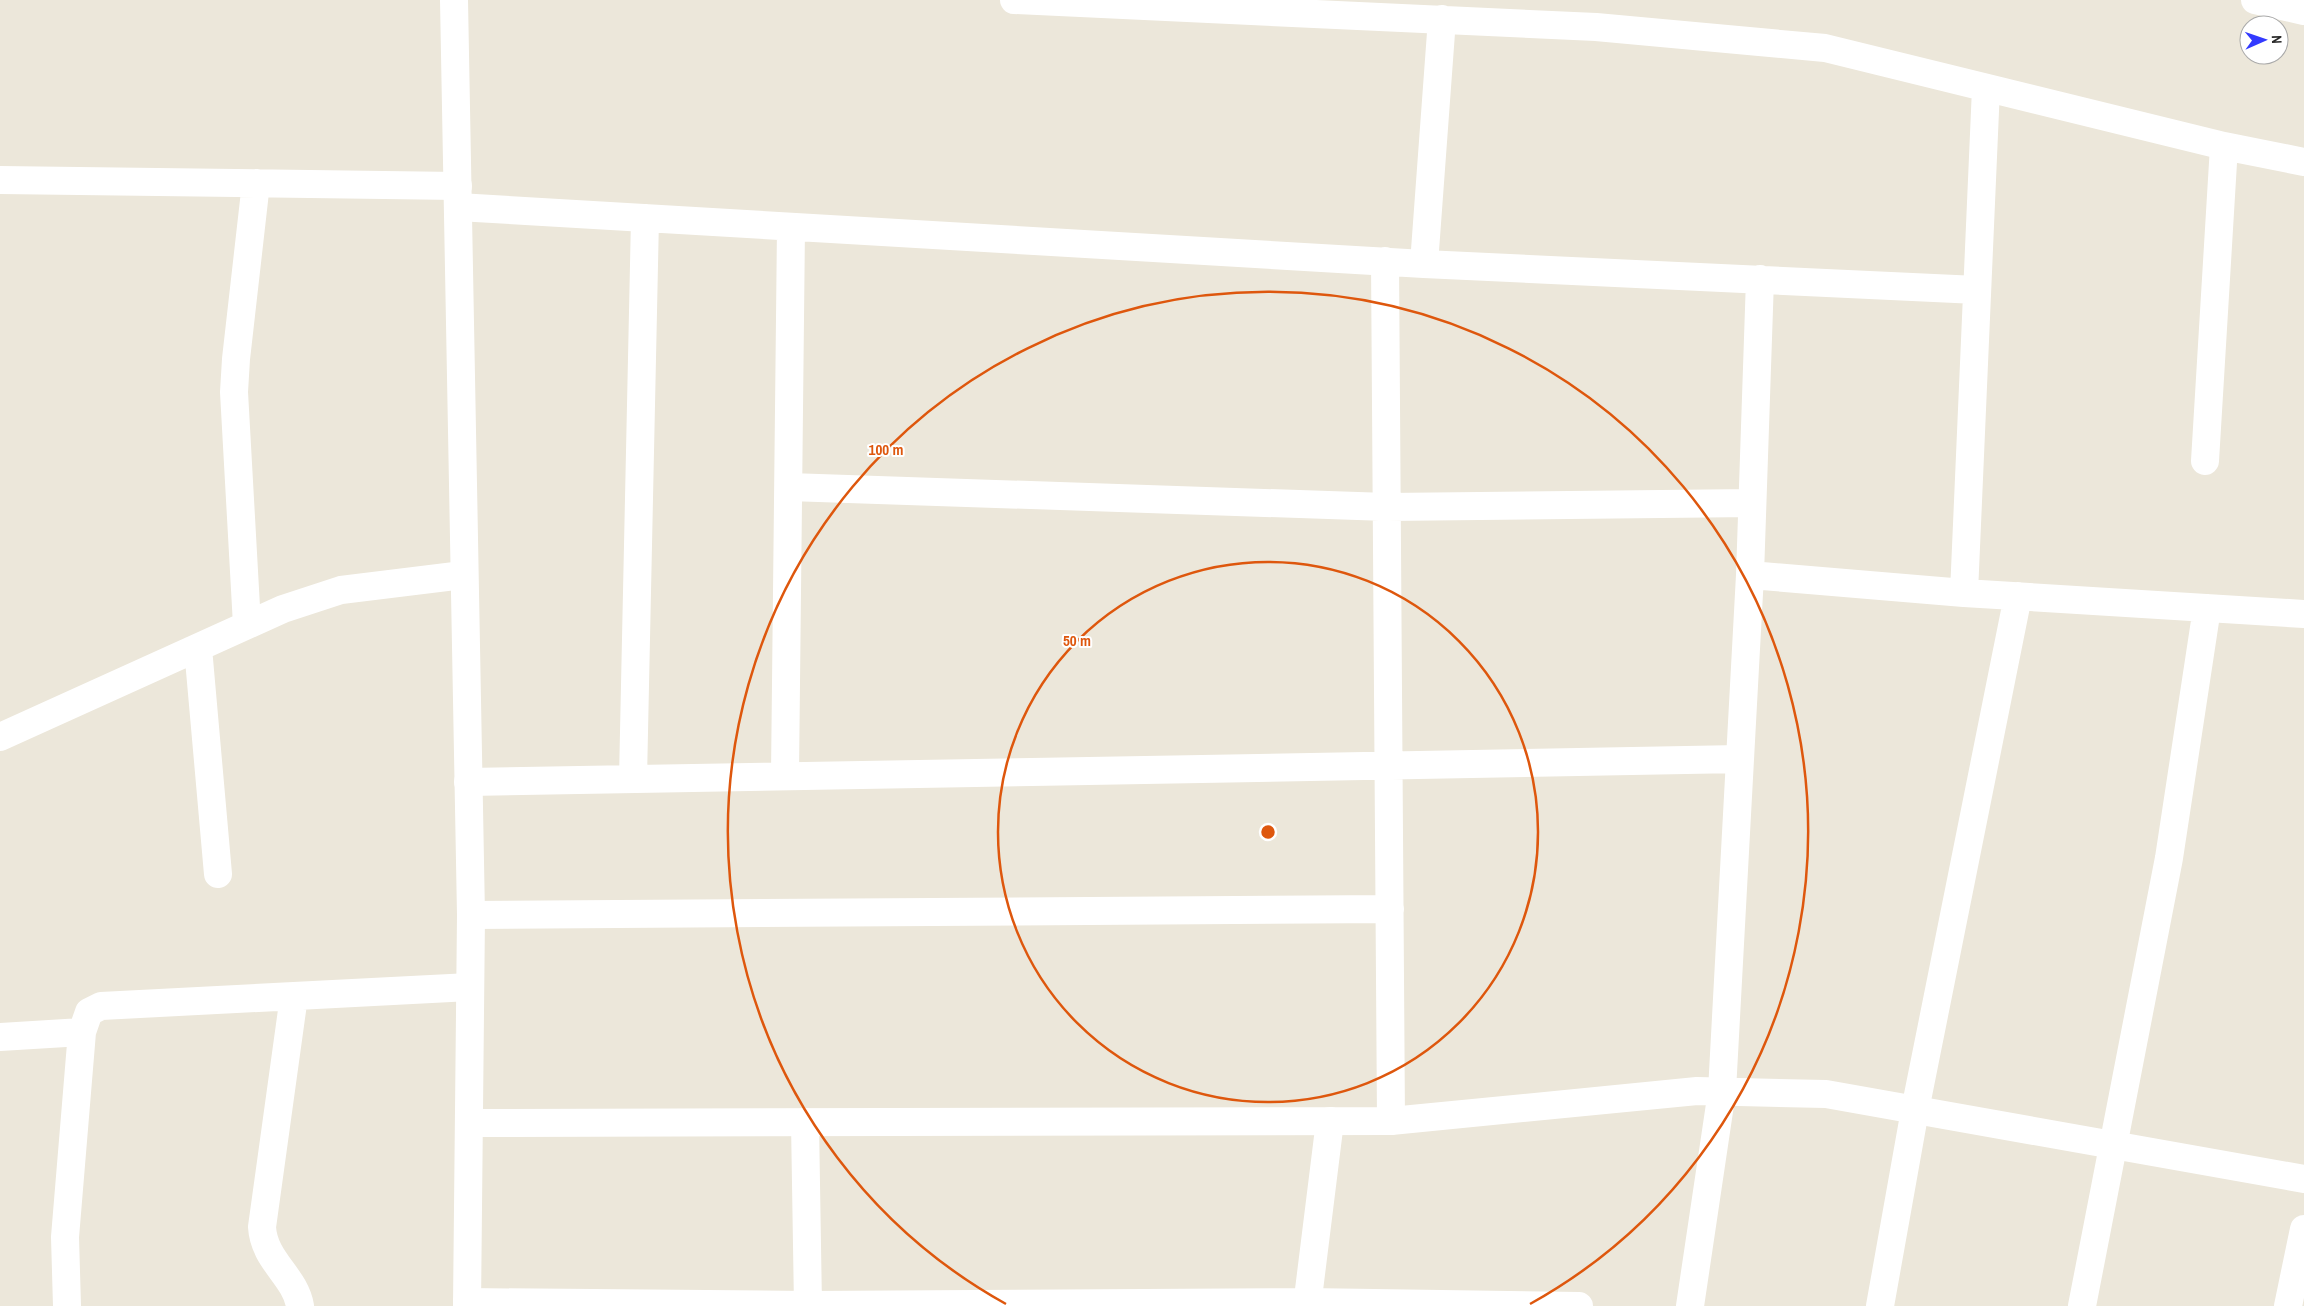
<svg xmlns="http://www.w3.org/2000/svg" width="2304" height="1306" viewBox="0 0 2304 1306" font-family="'Archivo Narrow',sans-serif">
  <style>
    .lines { fill: none; stroke-linecap: round; stroke-linejoin: round }
    .minor { stroke: #fff; stroke-width: 28 }
    .tertiary { stroke: #fff; stroke-width: 28 }
    .ring { fill: none; stroke: #de570d; stroke-width: 2.5 }
    .centre { fill: #de570d; stroke: #fff; stroke-width: 2.5 }
    .ring-label { font-size: 15px; text-anchor: middle; font-weight: bold; fill: #de570d; stroke: #fff; stroke-width: 4; stroke-linejoin: round; paint-order: stroke }
  </style>
  <rect width="100%" height="100%" fill="#ece7da"/>
  <g class="lines">
    <path class="minor" d="M1014 0 1596 27 1825 48 2224 146 2304 162
      M0 180 458 186
      M458 207 1424 264 1977 290
      M1385 261 1391 1121
      M1424 264 1442 19
      M2205 461 2224 146
      M789 487 1387 507 1752 503
      M1750 575 1964 593 2304 614
      M1964 593 1986 88
      M247 625 234 392 236 359 256 183
      M198 648 218 874
      M0 737 283 609 341 590 463 575
      M785 775 791 227
      M633 779 645 218
      M468 782C892 773 1316 769 1740 759
      M471 915 1390 909
      M294 996 262 1227C264 1261 295 1276 300 1306
      M0 1037 82 1032
      M805 1122 808 1306
      M467 1302 808 1305 1307 1302 1579 1306
      M67 1306 65 1237 82 1032 89 1012 101 1006 470 987
      M1307 1306 1330 1121
      M1690 1306 1722 1091 1750 575 1760 279
      M1880 1306 1915 1110 2018 596
      M2082 1306 2169 858 2207 608
      M2288 1306 2304 1229"/>
    <path class="tertiary" d="M454 0 471 915 467 1306
      M2255 0 2304 11
      M469 1123 1391 1121 1697 1091 1826 1094 2304 1179"/>
  </g>
  <g class="ring">
    <circle cx="1268" cy="832" r="270"/>
    <path d="M1006 1304A540 540 0 1 1 1530 1304"/>
  </g>
  <circle cx="1268" cy="832" r="8" class="centre"/>
  <g class="ring-label">
    <text x="886" y="455">100 m</text>
    <text x="1077" y="646">50 m</text>
  </g>
  <g transform="translate(2264 40) rotate(88)"><circle r="24" fill="#ffffff" stroke="#a9a9a9"/>
  <path d="M0-4L9 19L0 12L-9 19Z" fill="#333aff"/>
  <text y="-8" font-size="14" font-weight="bold" text-anchor="middle" fill="#292929">N</text>
  </g>
</svg>
